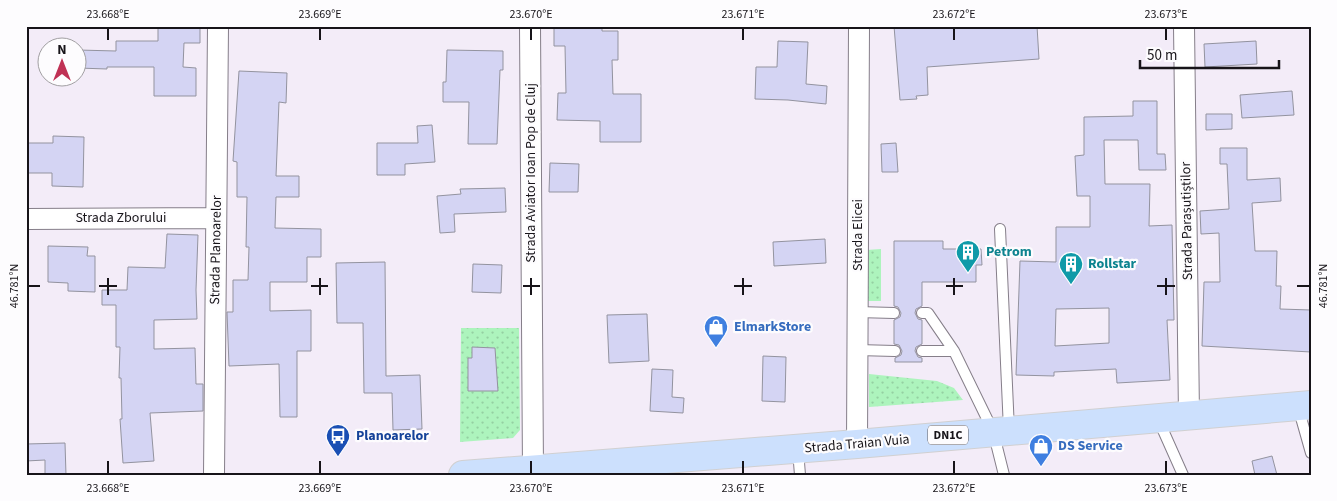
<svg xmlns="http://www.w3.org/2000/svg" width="1337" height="501" viewBox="0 0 1337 501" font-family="'Source Sans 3',sans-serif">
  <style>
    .grass { fill: url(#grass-dots) }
    .building { fill: #d4d4f3; stroke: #93939f; fill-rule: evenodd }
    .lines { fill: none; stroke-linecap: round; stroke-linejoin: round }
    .service-casing { stroke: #857e89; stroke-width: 12 }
    .minor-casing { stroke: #857e89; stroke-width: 22 }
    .primary-casing { stroke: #d1d0d1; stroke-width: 30 }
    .service { stroke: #fff; stroke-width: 10 }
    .minor { stroke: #fff; stroke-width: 20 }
    .primary { stroke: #cce0fd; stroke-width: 28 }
    .ticks { fill: none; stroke: #171419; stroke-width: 2 }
    .labels { text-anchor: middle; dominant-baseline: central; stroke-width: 4.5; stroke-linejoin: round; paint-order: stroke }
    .shield { fill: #fdfcfe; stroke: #5c5a5e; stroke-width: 1 }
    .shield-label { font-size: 12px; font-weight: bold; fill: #171419 }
    .street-label { font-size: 14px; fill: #171419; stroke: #fdfcfe }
    .culture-label { font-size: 14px; font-weight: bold; fill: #0d838f; stroke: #fdfcfe; text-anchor: start }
    .shop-label { font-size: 14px; font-weight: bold; fill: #366cbe; stroke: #fdfcfe; text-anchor: start }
    .transit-label { font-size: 14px; font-weight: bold; fill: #164399; stroke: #fdfcfe; text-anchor: start }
    .neatline { fill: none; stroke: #171419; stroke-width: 2 }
    .ticks-label { font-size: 12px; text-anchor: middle; fill: #171419 }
  </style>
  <defs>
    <pattern id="grass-dots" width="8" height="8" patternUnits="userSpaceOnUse" patternTransform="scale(1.25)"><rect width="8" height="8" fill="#adf4bd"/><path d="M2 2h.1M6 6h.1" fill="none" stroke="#94d0a2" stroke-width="1.8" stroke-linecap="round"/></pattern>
  </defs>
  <rect width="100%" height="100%" fill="#f3ecf8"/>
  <path class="grass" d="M881 249V301H867L866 250Z
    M461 328H519L520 430 513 438 460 442Z
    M869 374 937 381 954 388 963 400 869 407Z"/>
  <path class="building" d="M158 26H200V43H184L183 67 196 68V96H154V67H107V69L78 68V50L116 51V41H158Z
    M554 26H602V31H618V60H612L613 94H641V142H600V121L557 120 558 93H566L565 46H554Z
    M894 26H1037L1039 59 927 67 928 95 916 96 917 99 900 100Z
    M778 41 808 42 806 84 827 86 826 104 788 100 755 99 756 67H777Z
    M1256 41 1257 64 1205 67 1204 44Z
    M447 50 503 51V70H500L497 144H468L469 102H443V82H446Z
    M239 71 287 73 286 103 279 102 276 176H299V197H276L275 228 321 229V257H307V282H270V311L311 310V351H297V417H280L279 364 229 366 227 312H233V280H248L249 247H246L247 197H237V162L233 161Z
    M1292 91 1294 115 1242 118 1240 95Z
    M1133 101H1157V154H1165L1166 170H1139L1138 140H1104L1105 184H1150L1149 226 1172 225 1174 320H1167L1170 380 1117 383 1116 369 1054 372V376L1016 375 1020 261 1056 262V227H1090V196H1077L1075 156 1084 155V117L1133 116ZM1109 308V343L1055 346 1056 309Z
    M1206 114H1232V129L1206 130Z
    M432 125 435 162 405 164V175H377V143H418L417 126Z
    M53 136 84 137 83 187 52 186V173H26V143H53Z
    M896 143 898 172H882L881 144Z
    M1220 148H1247V180L1280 178 1281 201 1252 203 1255 251H1277L1276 286H1281L1280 309 1311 310V352L1202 346 1204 282H1220L1219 233 1201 234 1200 211 1229 209 1227 164H1220Z
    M550 163 579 164 578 192H549Z
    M505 188 506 212 454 214 455 232 440 233 437 196 461 194 460 189Z
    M167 234 198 235 196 290 197 319 154 320V349L195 348 196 384H203V411L150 413 154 461 123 463 120 419H122L121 378H119L120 347H116V305H102V290H127L128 267 165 268Z
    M825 239 826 263 774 266 773 242Z
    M894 241H943V249H981L982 265H976V282H922V306L916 309 915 313 918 319 922 320V344L916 347 915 351 918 357 922 358V362H895V358L901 355 902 351 899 345 894 344V320L900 317 901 313 898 307 894 306Z
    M48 246 88 247 87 256H95V292L68 291V283L48 282Z
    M385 262 386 376 420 375 422 429 393 430 392 393H364L363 323H337L336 263Z
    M473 264 502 265 501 293 472 292Z
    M647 314 649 361 609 363 607 315Z
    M472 347 495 348 498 391H468V358H472Z
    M763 356 786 357 785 402 762 401Z
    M652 369 673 370 672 397 684 398 683 413 650 411Z
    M65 443 66 475H45V460L26 461V444Z
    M1272 456 1277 475H1255L1252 461Z"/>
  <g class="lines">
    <g class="service-casing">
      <path id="service" d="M1000 229 1009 430
        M857 312 894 313
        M922 313H928L954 351 993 431 1004 475
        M857 350 895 351
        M922 351H954
        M1298 407 1311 453
        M1158 419 1183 475
        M798 450 800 475"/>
    </g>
    <g class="minor-casing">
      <path id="minor" d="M530 26 533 470
        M1184 26 1189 415
        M26 219 216 218
        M857 444 859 26
        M214 475 218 26"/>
    </g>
    <g class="primary-casing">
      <path id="primary" d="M463 475 857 444 1311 405"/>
    </g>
    <use href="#service" class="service"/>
    <use href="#minor" class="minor"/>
    <use href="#primary" class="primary"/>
  </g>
  <path class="ticks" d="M108 28V40M320 28V40M531 28V40M743 28V40M954 28V40M1166 28V40M108 278V295M320 278V295M531 278V295M743 278V295M954 278V295M1166 278V295M28 286H40M99 286H117M311 286H328M523 286H540M734 286H752M946 286H963M1157 286H1175M1297 286H1310M108 461V474M320 461V474M531 461V474M743 461V474M954 461V474M1166 461V474"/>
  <defs>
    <g id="building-pin" transform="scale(1.25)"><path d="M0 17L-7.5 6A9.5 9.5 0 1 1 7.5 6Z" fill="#0f9aa8" stroke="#fdfcfe"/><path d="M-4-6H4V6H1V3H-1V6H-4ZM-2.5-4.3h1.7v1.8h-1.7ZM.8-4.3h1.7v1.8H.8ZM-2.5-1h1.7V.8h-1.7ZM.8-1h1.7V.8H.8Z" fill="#fff"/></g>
    <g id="shop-pin" transform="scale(1.25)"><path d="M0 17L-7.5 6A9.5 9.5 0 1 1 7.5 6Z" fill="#3f7fe0" stroke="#fdfcfe"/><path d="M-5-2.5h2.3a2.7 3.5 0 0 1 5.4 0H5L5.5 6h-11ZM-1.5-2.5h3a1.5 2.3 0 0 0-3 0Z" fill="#fff"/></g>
    <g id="bus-pin" transform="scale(1.25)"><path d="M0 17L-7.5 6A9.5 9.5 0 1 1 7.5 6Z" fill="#1a4fb4" stroke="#fdfcfe"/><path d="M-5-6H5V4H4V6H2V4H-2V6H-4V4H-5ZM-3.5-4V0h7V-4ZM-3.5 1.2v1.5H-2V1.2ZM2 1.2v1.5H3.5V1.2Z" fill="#fff"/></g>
  </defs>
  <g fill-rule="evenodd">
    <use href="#building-pin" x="968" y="252"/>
    <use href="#building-pin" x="1071" y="264"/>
    <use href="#shop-pin" x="716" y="327"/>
    <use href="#bus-pin" x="338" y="436"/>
    <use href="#shop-pin" x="1041" y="446"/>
  </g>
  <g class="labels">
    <rect class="shield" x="928" y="425.5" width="40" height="19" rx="4"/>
    <g class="shield-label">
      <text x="948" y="435">DN1C</text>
    </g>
    <g class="street-label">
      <text transform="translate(531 173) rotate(-90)">Strada Aviator Ioan Pop de Cluj</text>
      <text x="121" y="218">Strada Zborului</text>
      <text transform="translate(1187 221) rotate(-91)">Strada Parașutiștilor</text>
      <text transform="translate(858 235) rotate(-90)">Strada Elicei</text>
      <text transform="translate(216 250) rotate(-89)">Strada Planoarelor</text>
      <text transform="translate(857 444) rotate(-5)">Strada Traian Vuia</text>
    </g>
    <g class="culture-label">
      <text x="986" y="252">Petrom</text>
      <text x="1088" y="264">Rollstar</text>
    </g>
    <g class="shop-label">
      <text x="734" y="327">ElmarkStore</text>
      <text x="1058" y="446">DS Service</text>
    </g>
    <g class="transit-label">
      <text x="356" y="436">Planoarelor</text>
    </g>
  </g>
  <rect width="1337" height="501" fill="none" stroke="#fdfcfe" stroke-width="55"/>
  <g transform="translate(62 62)"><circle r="24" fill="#fdfcfe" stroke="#a19fa2"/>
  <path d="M0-4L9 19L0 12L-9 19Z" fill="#c03155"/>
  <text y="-8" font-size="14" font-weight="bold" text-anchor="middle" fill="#171419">N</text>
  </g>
  <path d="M1140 60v8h139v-8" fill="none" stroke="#171419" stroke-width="2.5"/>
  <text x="1147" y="60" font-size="15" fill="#171419" stroke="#fdfcfe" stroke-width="4" paint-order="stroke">50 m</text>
  <rect x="28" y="28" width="1282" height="446" class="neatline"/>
  <g class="ticks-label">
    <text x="108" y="18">23.668°E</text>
    <text x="320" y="18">23.669°E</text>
    <text x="531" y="18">23.670°E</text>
    <text x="743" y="18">23.671°E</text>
    <text x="954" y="18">23.672°E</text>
    <text x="1166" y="18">23.673°E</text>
    <text transform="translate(14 286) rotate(-90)" y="4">46.781°N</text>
    <text transform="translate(1323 286) rotate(-90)" y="4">46.781°N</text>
    <text x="108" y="492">23.668°E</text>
    <text x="320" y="492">23.669°E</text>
    <text x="531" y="492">23.670°E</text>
    <text x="743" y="492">23.671°E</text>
    <text x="954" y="492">23.672°E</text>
    <text x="1166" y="492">23.673°E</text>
  </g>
</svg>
